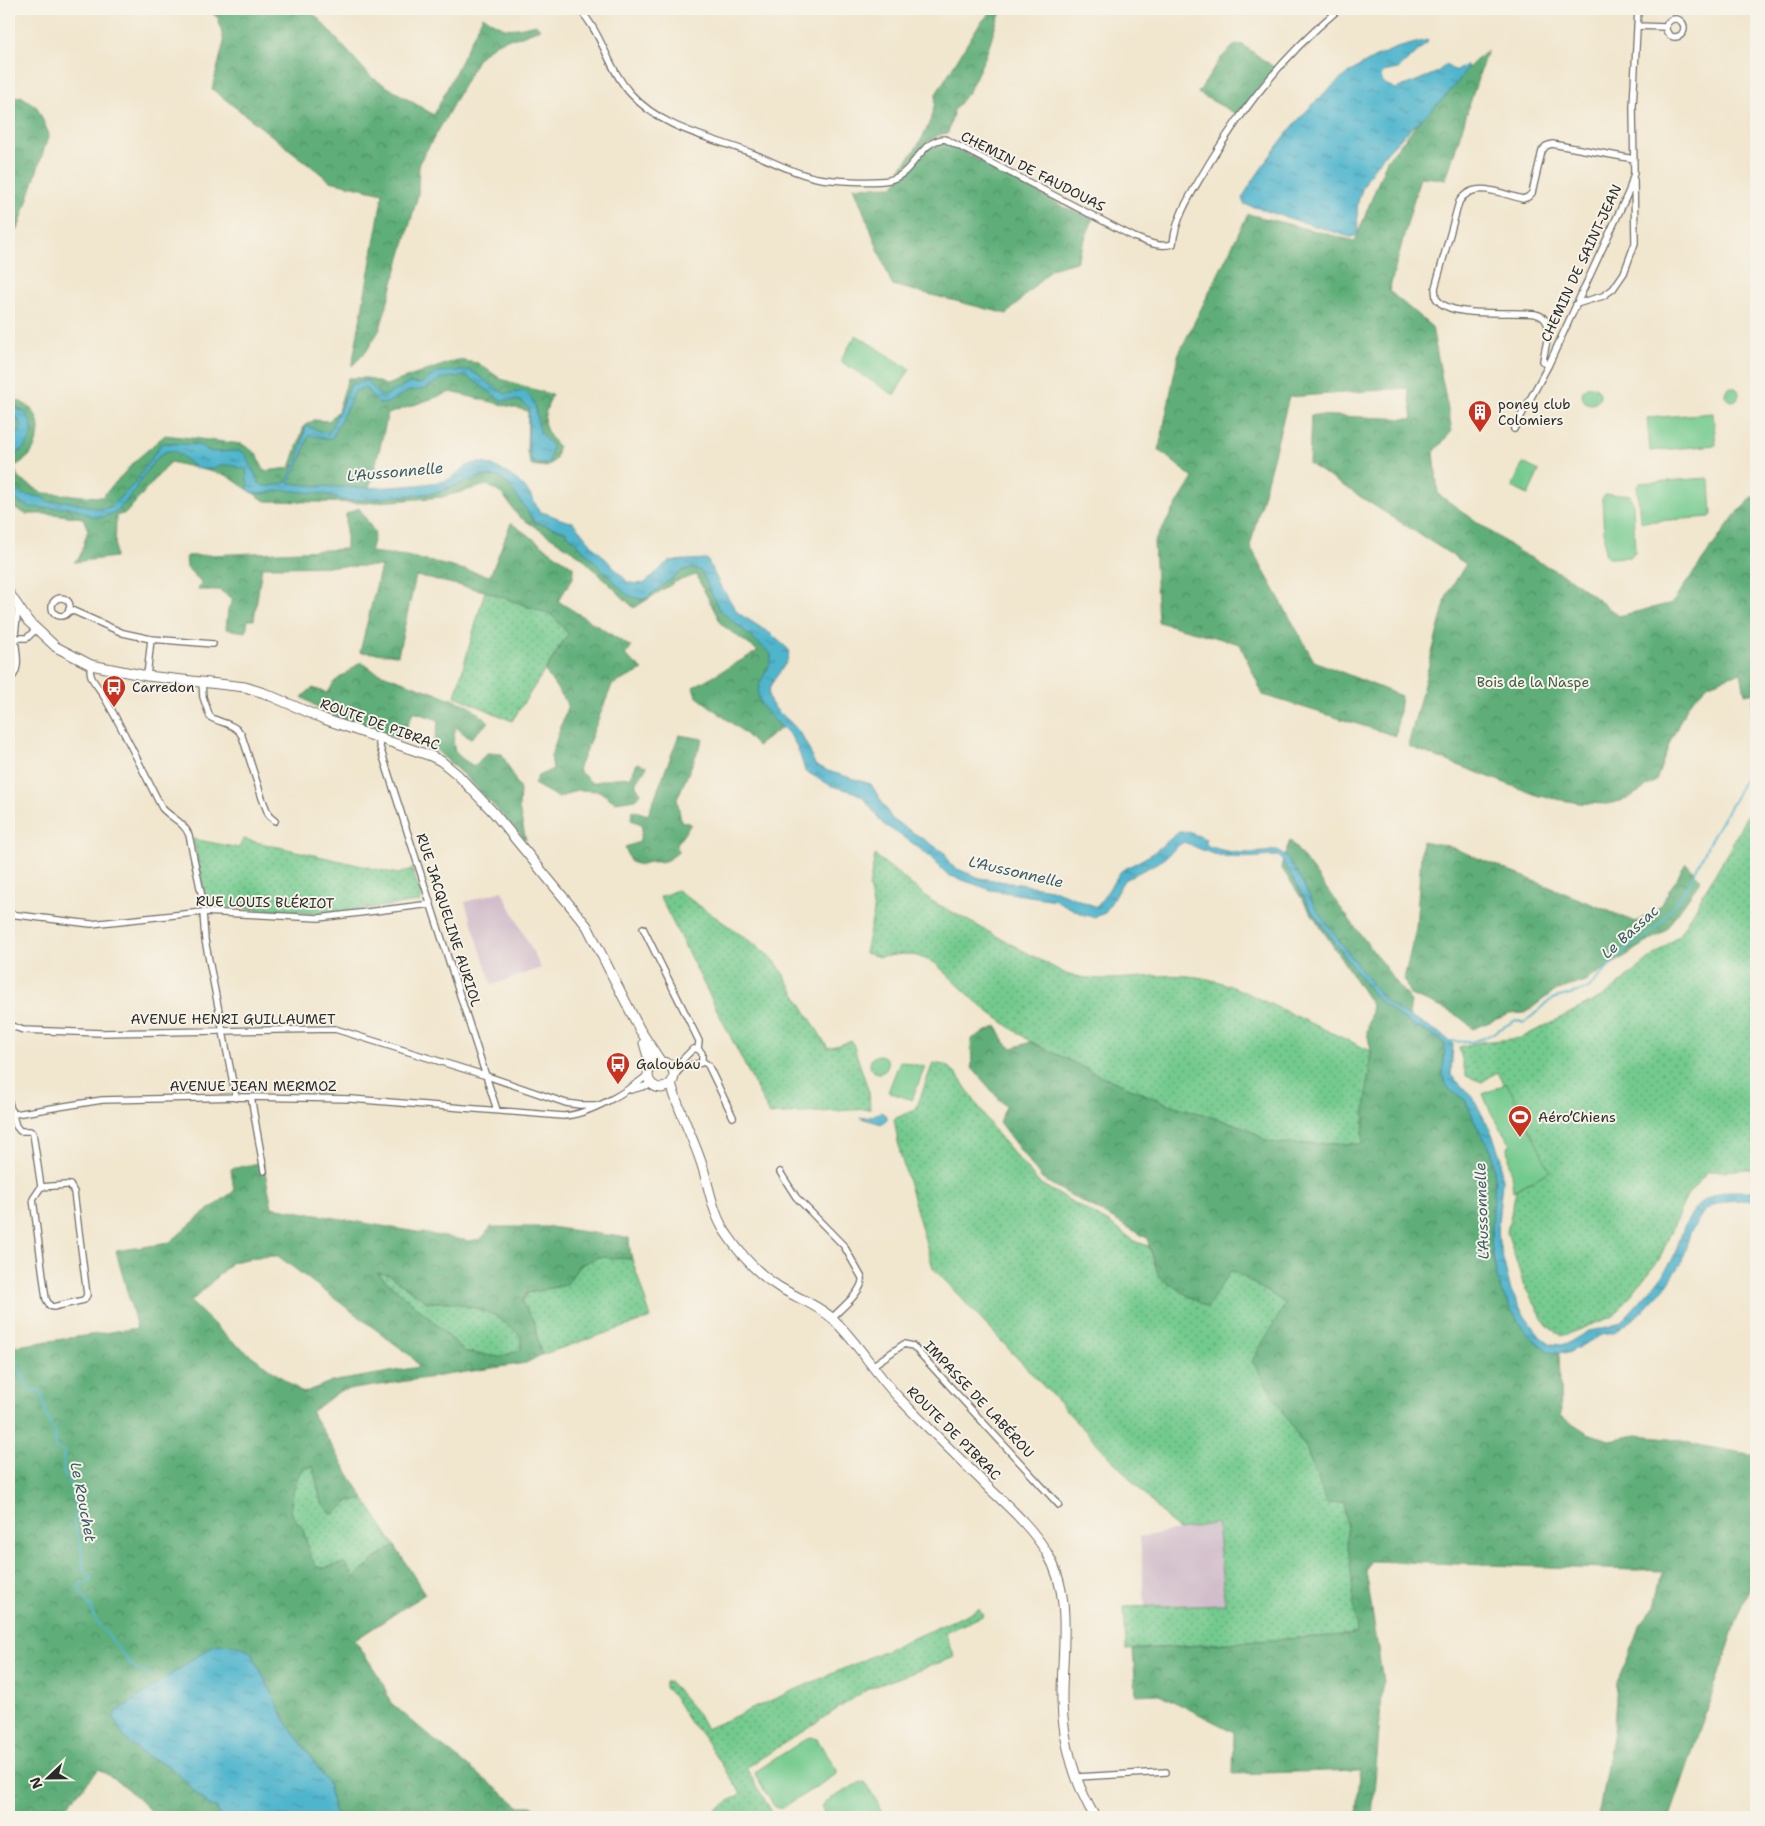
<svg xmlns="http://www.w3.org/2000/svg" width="1765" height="1826" viewBox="0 0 1765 1826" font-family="'Shantell Sans',sans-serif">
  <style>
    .industrial { fill: #d1bdca }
    .grass { fill: url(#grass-dots); stroke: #4f7a5c }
    .forest { fill: url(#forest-crowns); stroke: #446c52; fill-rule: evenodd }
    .green { fill: #73ca8e; stroke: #4f7a5c }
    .water { fill: url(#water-ripples); stroke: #3d707c }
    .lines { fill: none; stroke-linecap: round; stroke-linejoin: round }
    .stream { stroke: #4fb5cd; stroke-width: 2 }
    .minor-casing { stroke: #706c64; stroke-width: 8 }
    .secondary-casing { stroke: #706c64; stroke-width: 11 }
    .minor { stroke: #fff; stroke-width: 5.5 }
    .secondary { stroke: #fff; stroke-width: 9 }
    .labels { text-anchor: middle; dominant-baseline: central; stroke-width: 4; stroke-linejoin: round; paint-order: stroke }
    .street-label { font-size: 14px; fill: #2b2b2b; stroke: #f7f3e8 }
    .poi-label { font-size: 14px; fill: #2b2b2b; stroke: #f7f3e8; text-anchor: start }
    .park-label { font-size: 14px; fill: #415b49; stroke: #f7f3e8 }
    .water-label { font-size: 15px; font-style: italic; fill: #385b64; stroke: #f7f3e8 }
  </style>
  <defs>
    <pattern id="grass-dots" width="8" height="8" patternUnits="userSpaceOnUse" patternTransform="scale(1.25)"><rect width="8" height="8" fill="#73ca8e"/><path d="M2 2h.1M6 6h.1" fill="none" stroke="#5fa474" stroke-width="1.8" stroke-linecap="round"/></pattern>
    <pattern id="forest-crowns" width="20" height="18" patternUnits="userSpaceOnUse" patternTransform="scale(1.25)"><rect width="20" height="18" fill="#5eae79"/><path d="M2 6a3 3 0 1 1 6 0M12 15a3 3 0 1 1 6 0" fill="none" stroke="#4e8e63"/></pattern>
    <pattern id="water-ripples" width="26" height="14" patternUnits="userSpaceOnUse" patternTransform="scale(1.25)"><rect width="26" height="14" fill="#4fb5cd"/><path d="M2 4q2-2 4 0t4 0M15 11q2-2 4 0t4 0" fill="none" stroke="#4293a7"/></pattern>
  </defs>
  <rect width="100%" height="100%" fill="#f7f3e8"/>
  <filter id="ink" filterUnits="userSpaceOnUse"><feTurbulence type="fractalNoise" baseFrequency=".02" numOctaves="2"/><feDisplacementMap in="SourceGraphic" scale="10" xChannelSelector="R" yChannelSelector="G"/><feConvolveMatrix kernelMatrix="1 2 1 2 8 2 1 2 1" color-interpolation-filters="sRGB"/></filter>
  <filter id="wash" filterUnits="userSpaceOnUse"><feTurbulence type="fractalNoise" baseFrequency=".0096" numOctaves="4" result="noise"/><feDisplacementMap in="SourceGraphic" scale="20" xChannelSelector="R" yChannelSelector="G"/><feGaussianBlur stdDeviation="1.12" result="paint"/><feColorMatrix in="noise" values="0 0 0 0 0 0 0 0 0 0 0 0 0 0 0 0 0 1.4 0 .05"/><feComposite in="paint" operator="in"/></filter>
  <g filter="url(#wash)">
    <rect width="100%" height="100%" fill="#f1e6ce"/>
    <path class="industrial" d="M502 891 541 968 492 985 465 902Z
      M1217 1523 1225 1604 1145 1606 1140 1537Z"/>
    <path class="grass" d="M485 591 552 615 568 634 512 721 455 696Z
      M1756 796V1172L1749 1169 1707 1172 1687 1195 1659 1260 1614 1316 1562 1336 1547 1325 1524 1286 1507 1232 1516 1190 1546 1173 1497 1072 1482 1082 1466 1076 1459 1047 1481 1042 1521 1038 1607 994 1679 935 1732 845Z
      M193 839 239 848 243 839 398 874 412 869 422 898 420 902 321 914 221 907 207 904Z
      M875 855 932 901 1066 974C1114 987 1157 969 1203 978 1226 982 1249 994 1270 1004 1304 1020 1337 1035 1371 1051L1362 1144H1281L1267 1141 1244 1127 1168 1104 1099 1075 1031 1042 982 1007 935 963 917 956 903 954 880 957 865 953 874 911 869 887Z
      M677 890 761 949 776 962 828 1048 852 1041 869 1092 870 1109 770 1115 660 897Z
      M933 1063 945 1065 956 1073 996 1133 1039 1183 1109 1223 1136 1242 1149 1246 1159 1277 1207 1307 1231 1270 1286 1303 1253 1361 1307 1451 1327 1504 1344 1501 1358 1634 1126 1650 1124 1607 1225 1604 1217 1523 1178 1530 933 1268 900 1153 894 1119 916 1109Z
      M598 1257 632 1259 651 1318 541 1355 534 1322 522 1302 528 1293 566 1285 579 1266Z
      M376 1272 389 1275 427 1302H451L475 1308 497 1316 521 1336V1350L499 1357 465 1352 431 1319Z
      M313 1466 321 1502 365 1500 395 1546 375 1559 354 1578 345 1563 326 1568 316 1567 309 1552 303 1529 290 1512 293 1492 300 1471Z
      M979 1609 983 1616 945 1632 955 1657 868 1689 746 1768 775 1817H705L741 1793 700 1732 690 1723 674 1697 665 1688V1682H670L698 1714 706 1729Z"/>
    <path class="forest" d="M207 9H307L316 16 371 77 434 115 483 16C507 32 509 30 536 24L540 29 516 38 507 39 495 44 478 58 444 121 419 163 418 195 380 329 366 352 352 366 383 193 330 181 212 89 224 42 218 18Z
      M993 9H1003L997 21 986 55 969 91 954 110 948 133C927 135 916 156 904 170L900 169C919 146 933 125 936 94L978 26Z
      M1236 44 1243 45 1275 68 1238 115 1198 93 1221 58Z
      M1487 50 1446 179 1420 177 1389 291 1432 327 1452 431 1434 452 1438 494 1518 551 1571 579 1619 616 1672 603 1735 515 1756 494V692L1745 694 1741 672 1709 684 1689 703 1670 742 1656 781 1627 799 1608 804 1579 803 1539 796 1408 746 1447 595 1466 564 1309 464 1311 415 1413 419 1408 388 1289 397 1250 546 1314 661 1401 696 1396 736 1263 695 1240 644 1158 622 1154 542 1193 478 1159 450 1178 355 1248 214 1355 241 1387 160 1447 88Z
      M21 96 37 107 49 134 18 229 9 228V99Z
      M947 143 1066 208 1093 219 1076 262 1051 269 1007 314 892 285 854 187 893 186 926 150 936 145Z
      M457 360 478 363 501 379 552 395C541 422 541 425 558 447L556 459 547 467 531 465 527 452 528 411 451 392 388 414 372 480 363 499 436 493 482 476 498 477 508 484 535 522 565 531 627 595 645 599C656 591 680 568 692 568 697 568 699 571 704 570L726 610 772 650 776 662 764 692 783 727 757 746 742 731 696 696 693 687 758 651 722 625 696 575 675 582 634 608 580 556 518 516 503 495 487 485 442 497 366 503 265 501 226 475 170 462 126 513 116 516 115 557 74 562 80 556 88 530 83 518 53 514H26L9 506V414L17 418 22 410 9 405V398C40 405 47 429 30 455 26 460 19 463 14 467L18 478 43 493 102 497 136 460 165 435 242 444 257 454 264 471 290 468 304 426 314 420 329 421 338 411 348 378H368L386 385Z
      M359 508 375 533 370 552 407 556 490 576 511 523 573 567V578L558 601 631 647 625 655 643 670 612 685 578 770 592 783 614 778 631 777 637 763 647 767 635 784 641 793 636 799 615 802 599 791 576 790 559 798 534 784 538 776 553 769 551 756 568 705 545 671 568 634 552 615 485 591 416 576 398 655 360 652 381 566 262 567 254 620H248L246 632 226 629 228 609 233 599 219 590H198L201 582 187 568 186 556 346 549V514Z
      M361 662 374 671 468 705 489 722 470 739 456 727C450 749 454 755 474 766L487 753 502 754 520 790 519 809 526 840 471 782 433 747 439 720 413 712 402 739 329 715 302 697 312 688 328 693 334 682Z
      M679 735 703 739 677 799 681 821 691 824 677 844 678 852C660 869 658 857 640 865L630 862 625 847 639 842 642 831 641 824 631 820 632 810 648 815Z
      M1290 840 1411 1002 1408 1022 1437 1038 1445 1044 1443 1076 1465 1100 1477 1126 1492 1152 1495 1178 1491 1243 1493 1260 1502 1293 1518 1321 1556 1353 1559 1352 1561 1416 1588 1433 1609 1440 1637 1435 1670 1438 1703 1446 1756 1455V1566L1670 1817H1598L1614 1726 1617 1682 1635 1641 1640 1625 1655 1606 1663 1571 1370 1561 1366 1571 1383 1682 1372 1817H1357L1360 1770 1233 1774 1234 1732 1159 1694 1136 1695 1133 1650 1357 1634 1344 1502 1327 1504 1307 1451 1252 1361 1286 1303 1231 1270 1207 1308 1159 1277 1147 1238 1042 1179 999 1122 1006 1107 972 1068 971 1039 997 1026 1006 1044 1012 1048 1031 1042 1099 1075 1168 1104 1244 1127 1267 1141 1281 1144H1362L1371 1051 1367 1032 1372 1005 1281 867Z
      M1422 841 1448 846 1636 922 1658 909 1686 863 1701 880 1664 932 1585 981 1553 992 1525 1013 1509 1014 1473 1029C1457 1011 1432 1004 1410 995L1404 979 1416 928Z
      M263 1162 272 1207 469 1241 481 1239 491 1227H549L629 1238 630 1250 632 1259 598 1257 579 1266 566 1285 527 1293 522 1302 534 1322 541 1355 526 1363 340 1391 311 1412 365 1500H349L346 1505 332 1515 321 1502 313 1466 300 1471 293 1492 290 1512 303 1529 309 1552 316 1567 326 1568 345 1563 354 1578 375 1559 395 1546 425 1594 355 1640 382 1681 390 1702 433 1739 519 1806H533L550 1817H339L333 1810 329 1785 309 1754 286 1722 252 1653 214 1645 115 1713 114 1717C121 1737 133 1750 152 1759 157 1762 163 1762 167 1765 186 1777 196 1800 217 1809L220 1817H157L123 1785 99 1769 61 1813 59 1817H9V1347L137 1328 116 1251 169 1243 199 1217 234 1191 231 1169ZM278 1256 411 1356 419 1367 330 1382 303 1393 230 1340 191 1302 232 1262 257 1257ZM377 1273 389 1275 427 1302H451L475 1308 497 1316 521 1336V1350L499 1357 465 1352 431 1319Z"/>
    <path class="green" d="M856 335 910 369 894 395 840 361Z
      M1582 395a9 9 0 1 1 18 0a9 9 0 1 1-18 0Z
      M1725 394a7 7 0 1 1 14 0a7 7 0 1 1-14 0Z
      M1713 413 1716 445 1650 451 1647 418Z
      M1523 463 1539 471 1528 495 1512 487Z
      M1708 478 1710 480 1712 515 1710 517 1642 522 1640 520 1637 485 1639 483Z
      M1624 494 1630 495 1633 504 1635 552 1630 557 1610 558 1605 554 1602 498 1605 495Z
      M870 1064a9 9 0 1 1 18 0a9 9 0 1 1-18 0Z
      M900 1061 925 1067 912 1100 888 1092Z
      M1507 1083 1550 1171 1513 1191 1508 1147 1511 1145 1490 1111 1483 1094Z
      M812 1737 817 1739 837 1770V1774L782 1808H778L774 1806 756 1777 755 1772 807 1738Z
      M861 1782 866 1783 881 1809V1813L873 1817H826L822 1809 825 1802Z"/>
    <path class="water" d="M1427 40 1428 42 1424 46 1398 69 1383 72 1381 77 1383 83 1396 89 1436 73 1447 64 1454 70H1458L1465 65 1468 66C1441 115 1375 144 1359 198 1356 209 1358 222 1358 233L1355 236 1350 237 1244 204 1242 198C1279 139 1328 72 1397 48 1407 45 1417 43 1427 40Z
      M470 370 505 394 524 391C539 401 535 417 540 431 542 436 549 442 552 446L549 464H537L530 460 528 440 529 409C518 395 516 403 501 400L467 376 443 378 424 389 409 391 385 404 378 403 365 388 355 391 332 438 327 439 309 435 300 461 289 483C341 489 392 490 444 481 458 478 464 461 481 463 497 465 515 477 526 489 532 495 535 505 540 512 552 514 561 521 573 522L592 545 628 582 636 584 645 583 669 561 707 559 720 585 738 613 771 634 788 649C793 666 765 680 769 698 772 710 788 718 795 727 805 739 810 751 815 765L828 771 871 784 892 819 945 853 949 863 955 868 980 878 1051 889 1097 907 1121 871 1152 854 1179 832H1189L1206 839V845C1233 855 1250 854 1278 850 1293 860 1306 892 1316 908 1337 939 1361 969 1383 999 1404 1019 1432 1023 1453 1044L1451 1075 1473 1097 1493 1136 1501 1159 1502 1182 1498 1223 1499 1243 1511 1291 1524 1315 1537 1333 1551 1344 1565 1345 1588 1331 1608 1328 1621 1322 1659 1280 1673 1259 1684 1227 1694 1210 1704 1199 1727 1191H1752L1756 1192V1201L1739 1200 1726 1201 1714 1205 1704 1211 1690 1233 1681 1264 1667 1285 1640 1314 1613 1333 1601 1335 1568 1353 1548 1351 1531 1337 1518 1321 1502 1293 1497 1278 1491 1243 1495 1178 1492 1152 1477 1126 1465 1100 1449 1089 1445 1082 1443 1076 1445 1044C1436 1036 1425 1032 1414 1026 1400 1017 1387 1008 1375 997L1311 910 1280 857 1277 856C1256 857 1234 860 1214 854 1203 851 1194 846 1184 842L1179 845 1161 861 1124 880 1105 913 1094 917 1084 915 1055 900 991 890 948 875 930 857 914 844 883 824 863 797 854 792 832 786 805 771C802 761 799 750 794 741 786 726 765 718 759 699 754 681 773 670 771 654L719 609 701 571 693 568 683 570 645 599H639L627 595 565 531 535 522 508 484 498 477 482 476 436 493 346 501 324 494 283 490 262 494 251 492 248 489 246 469C240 468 233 465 227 465 215 466 210 472 197 468 186 463 179 446 165 452 143 463 129 519 98 517 90 517 84 512 77 509 71 507 63 508 57 508 35 507 24 511 9 493V483L21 494 41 497 49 502 65 501 100 509 110 507 134 484 161 444 165 443 199 445 211 452 241 451 246 455 259 483C266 490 278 484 287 482L298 458 306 426 328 434 352 383 356 384 367 380 378 394 383 397 409 383 420 384 438 372Z
      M9 405 26 413C28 418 32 423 32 428 34 442 19 453 9 460V443L22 427 17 418 9 414Z
      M881 1112 887 1116V1119L882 1124 860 1118 869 1117Z
      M224 1644 241 1647 252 1653 286 1722 309 1754 329 1785 333 1810 339 1817H220L217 1809C196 1800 186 1777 167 1765 163 1762 157 1762 152 1759 133 1750 121 1737 114 1717L115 1713 214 1645Z"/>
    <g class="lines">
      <path class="stream" d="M1449 1041 1471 1042 1484 1038 1516 1020 1524 1023 1552 999 1588 989 1622 952 1646 936 1663 920 1689 884 1712 837 1736 796 1755 758 1752 730 1753 699 1756 693
        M9 1233 10 1310 9 1318
        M9 1347 30 1391 41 1390 47 1417 56 1435 54 1446 64 1452 63 1473 71 1485 77 1514 73 1522C79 1537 85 1554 83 1570L91 1577V1580L88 1583H82L79 1588 87 1603 92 1608 93 1615 96 1620 135 1669 150 1674 151 1677"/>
    </g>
  </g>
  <g filter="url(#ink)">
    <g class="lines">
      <g class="minor-casing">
        <path id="minor" d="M579 9C602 33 608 68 630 93 662 129 710 137 754 154 774 162 795 174 817 178 833 181 873 183 889 180 914 175 919 140 945 139L1134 237C1147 242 1159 248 1173 244 1175 220 1189 197 1201 177 1237 115 1284 55 1339 9
          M1666 28a9 9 0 1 1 18 0a9 9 0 1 1-18 0Z
          M1637 26 1666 27
          M1576 304 1603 296 1613 289 1624 273 1635 243 1634 180
          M1548 366 1543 361C1544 351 1551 331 1547 323 1545 318 1540 315 1535 314 1512 310 1450 320 1436 298L1435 288 1459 202C1473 179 1501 194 1523 199L1528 197 1532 193 1542 151 1546 146 1552 144 1634 159
          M1514 429 1548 366 1629 191 1634 173 1633 106 1638 9
          M52 607a9 9 0 1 1 18 0a9 9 0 1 1-18 0Z
          M69 609 123 633 151 639
          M15 638H27L36 629
          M91 665C87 678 98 685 103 695 125 732 142 770 162 808 171 818 184 822 189 835L203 902
          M147 676 151 639 213 644
          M9 680C23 670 15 650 15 635 16 626 17 616 18 607
          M202 683 203 697 210 717C222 724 235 723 242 736L262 798 269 816 275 821
          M377 738 497 1110
          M203 912 205 940 236 1098
          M9 914 91 924 203 912 319 918 431 904
          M643 928 699 1041 698 1049
          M9 1025 23 1030 101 1033 335 1029 487 1076 566 1103 580 1105H596
          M702 1061 708 1065 733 1117
          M668 1065 680 1062 693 1049H698L702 1053V1061L701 1063 682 1067 674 1076
          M631 1090 652 1084
          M251 1097 264 1171
          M9 1102 16 1126 20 1131H30L33 1133 41 1187
          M9 1115 102 1100 243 1097 351 1099 563 1116C589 1115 628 1091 648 1075
          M780 1172 796 1197 844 1246 862 1278C864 1291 840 1309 832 1318
          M66 1185H70L74 1192 87 1295 84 1300 53 1307 50 1306 46 1299 33 1199 41 1187Z
          M872 1366 904 1344 913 1346 1059 1505
          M1077 1777 1166 1772"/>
      </g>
      <g class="secondary-casing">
        <path id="secondary" d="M9 593 28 621 56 647 91 665 147 676 245 687 264 693 324 719 431 756 441 761 458 775 494 813 587 926 640 1030 661 1062
          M644 1043 651 1067
          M648 1075a13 13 0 1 1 26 0a13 13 0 1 1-26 0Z
          M671 1083C678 1110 692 1135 701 1162 709 1185 712 1213 726 1233 740 1254 758 1274 779 1287 797 1298 818 1305 833 1319 858 1343 875 1373 899 1398 929 1429 960 1459 991 1490 1011 1509 1033 1529 1047 1553 1074 1597 1061 1654 1062 1702 1063 1741 1075 1784 1095 1817"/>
      </g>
      <use href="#minor" class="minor"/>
      <use href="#secondary" class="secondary"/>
    </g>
  </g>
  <defs>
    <g id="building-pin" transform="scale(1.25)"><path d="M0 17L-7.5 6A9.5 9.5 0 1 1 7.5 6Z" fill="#c8321e" stroke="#f7f3e8"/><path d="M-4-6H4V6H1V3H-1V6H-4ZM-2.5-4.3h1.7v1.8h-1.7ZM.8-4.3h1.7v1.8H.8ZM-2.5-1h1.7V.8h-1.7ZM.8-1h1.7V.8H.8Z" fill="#fff"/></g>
    <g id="bus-pin" transform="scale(1.25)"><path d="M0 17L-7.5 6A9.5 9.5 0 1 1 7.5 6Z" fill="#c8321e" stroke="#f7f3e8"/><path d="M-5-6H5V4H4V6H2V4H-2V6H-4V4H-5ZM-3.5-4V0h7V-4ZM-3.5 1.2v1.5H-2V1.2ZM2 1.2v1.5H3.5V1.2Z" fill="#fff"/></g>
    <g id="stadium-pin" transform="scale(1.25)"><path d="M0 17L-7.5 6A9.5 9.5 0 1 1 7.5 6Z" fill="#c8321e" stroke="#f7f3e8"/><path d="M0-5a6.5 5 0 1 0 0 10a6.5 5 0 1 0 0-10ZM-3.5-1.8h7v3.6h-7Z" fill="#fff"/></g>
  </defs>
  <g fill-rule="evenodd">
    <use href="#building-pin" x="1480" y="412"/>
    <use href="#bus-pin" x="114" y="687"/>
    <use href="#bus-pin" x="618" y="1064"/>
    <use href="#stadium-pin" x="1520" y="1117"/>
  </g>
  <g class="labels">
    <g class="street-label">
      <text transform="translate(1033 171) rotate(27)">CHEMIN DE FAUDOUAS</text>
      <text transform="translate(1581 263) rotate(-65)">CHEMIN DE SAINT-JEAN</text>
      <text transform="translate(380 724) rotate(20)">ROUTE DE PIBRAC</text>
      <text transform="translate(265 902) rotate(1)">RUE LOUIS BLÉRIOT</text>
      <text transform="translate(449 920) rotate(72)">RUE JACQUELINE AURIOL</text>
      <text x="233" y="1019">AVENUE HENRI GUILLAUMET</text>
      <text x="253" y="1086">AVENUE JEAN MERMOZ</text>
      <text transform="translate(979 1399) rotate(47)">IMPASSE DE LABÉROU</text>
      <text transform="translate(954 1433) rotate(45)">ROUTE DE PIBRAC</text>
    </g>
    <g class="poi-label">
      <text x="1498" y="404">poney club<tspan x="1498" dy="16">Colomiers</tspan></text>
      <text x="132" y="687">Carredon</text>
      <text x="636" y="1064">Galoubau</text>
      <text x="1538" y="1117">Aéro’Chiens</text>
    </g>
    <g class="park-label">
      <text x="1533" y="682">Bois de la Naspe</text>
    </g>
    <g class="water-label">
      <text transform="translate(395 472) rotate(-5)">L'Aussonnelle</text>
      <text transform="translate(1016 872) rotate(13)">L'Aussonnelle</text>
      <text transform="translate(1630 932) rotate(-42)">Le Bassac</text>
      <text transform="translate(1482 1211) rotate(-92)">L'Aussonnelle</text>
      <text transform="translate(83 1502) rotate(79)">Le Rouchet</text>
    </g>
  </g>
  <rect width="1765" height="1826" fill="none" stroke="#f7f3e8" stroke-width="30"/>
  <g transform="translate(48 1778) rotate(248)" stroke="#f7f3e8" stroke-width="4" paint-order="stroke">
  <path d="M0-4L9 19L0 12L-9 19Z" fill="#2b2b2b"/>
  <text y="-8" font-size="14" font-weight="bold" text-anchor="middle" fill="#2b2b2b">N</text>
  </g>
</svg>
